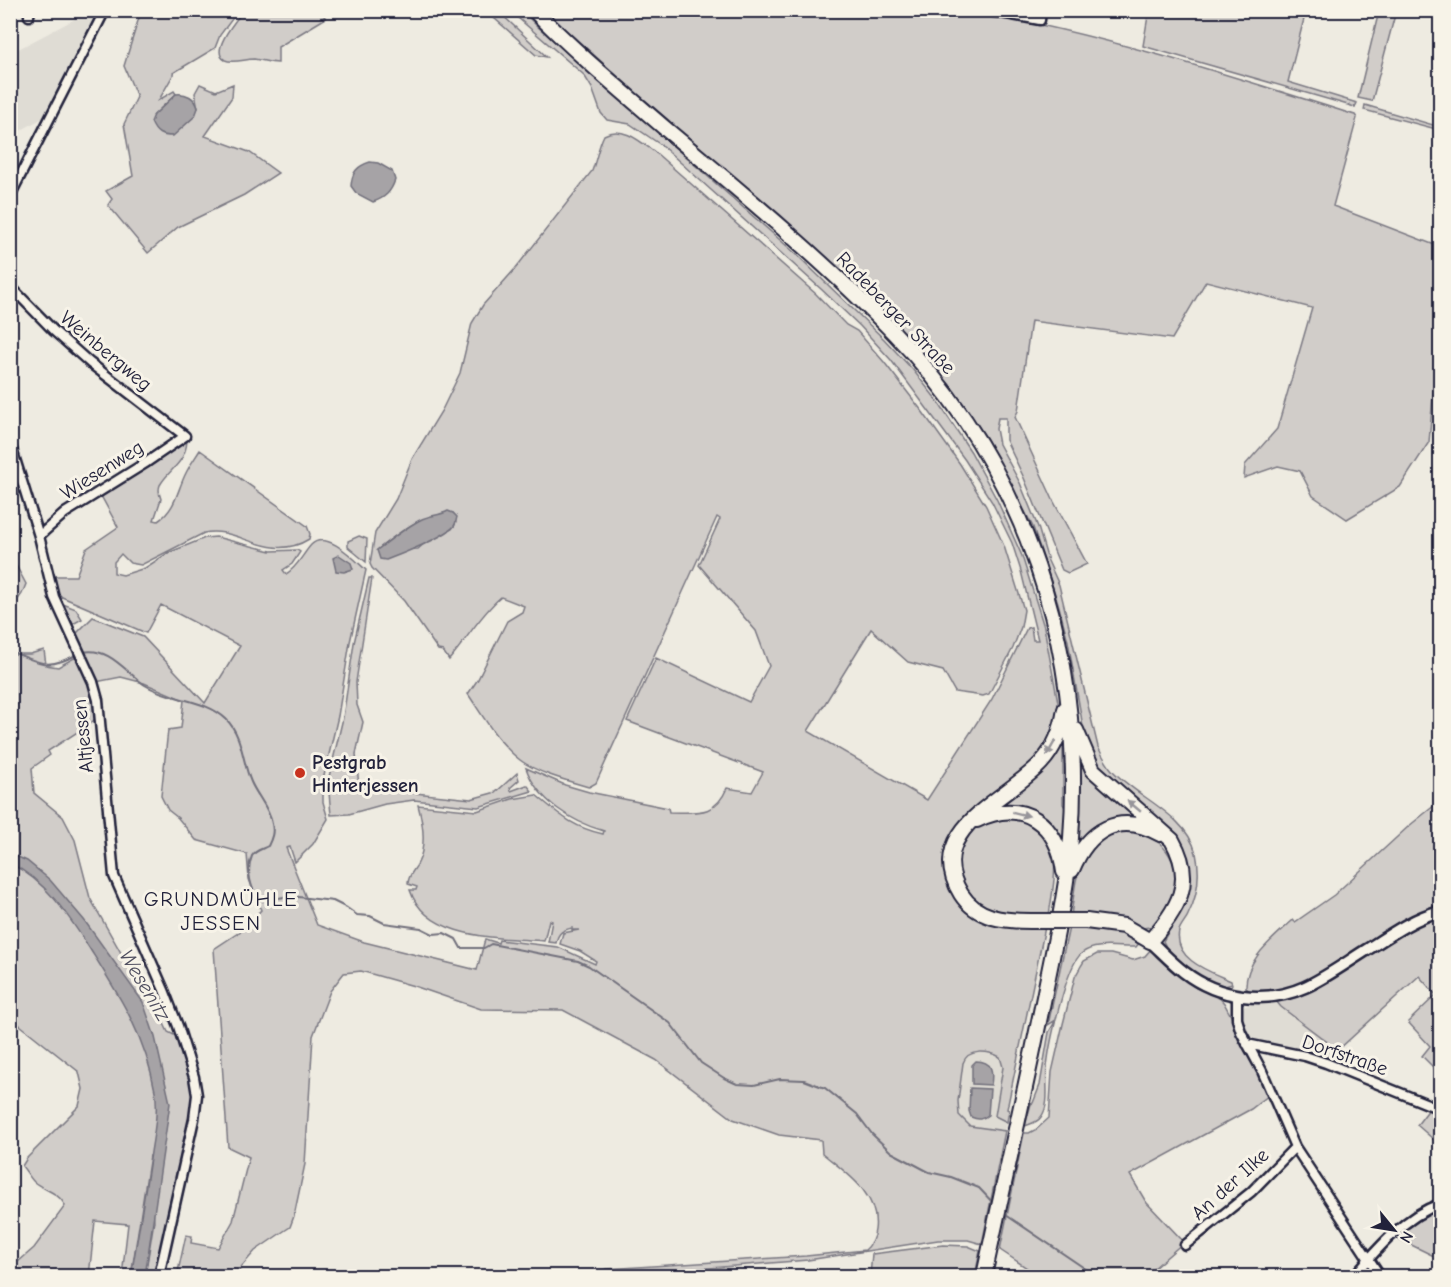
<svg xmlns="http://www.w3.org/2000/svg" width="1451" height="1287" viewBox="0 0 1451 1287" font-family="'Comic Neue',sans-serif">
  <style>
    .built { fill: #dfdcd4 }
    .green { fill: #d1cdc9; stroke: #7a7882; stroke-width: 1.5; fill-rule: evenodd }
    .water { fill: #a6a3a6; stroke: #716f7b; stroke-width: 1.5 }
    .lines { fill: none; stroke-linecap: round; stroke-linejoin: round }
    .stream { stroke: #716f7b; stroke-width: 2 }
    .minor-casing { stroke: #22223b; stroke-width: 13 }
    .tertiary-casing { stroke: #22223b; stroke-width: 15 }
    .trunk-casing { stroke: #22223b; stroke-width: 18 }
    .minor { stroke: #f7f3e8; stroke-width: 8 }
    .tertiary { stroke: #f7f3e8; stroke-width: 10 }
    .trunk { stroke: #f7f3e8; stroke-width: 14 }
    .trunk-bridge-casing { stroke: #22223b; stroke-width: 18; stroke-linecap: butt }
    .trunk-bridge { stroke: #f7f3e8; stroke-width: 14 }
    .oneway { fill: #97959a }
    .poi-dot { fill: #c8321e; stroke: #f7f3e8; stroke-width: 2 }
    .labels { text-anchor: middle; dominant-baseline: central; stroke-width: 6; stroke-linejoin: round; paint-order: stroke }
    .street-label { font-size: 20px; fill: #22223b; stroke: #f7f3e8 }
    .poi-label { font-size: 20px; font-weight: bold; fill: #22223b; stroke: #f7f3e8; text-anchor: start }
    .neighbourhood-label { font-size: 21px; letter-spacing: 1.5px; fill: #22223b; stroke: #f7f3e8 }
    .water-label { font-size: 21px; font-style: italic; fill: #504f60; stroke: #f7f3e8 }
  </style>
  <rect width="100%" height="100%" fill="#eeebe1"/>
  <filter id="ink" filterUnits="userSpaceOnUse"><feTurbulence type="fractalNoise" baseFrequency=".0167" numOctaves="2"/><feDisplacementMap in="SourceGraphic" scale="12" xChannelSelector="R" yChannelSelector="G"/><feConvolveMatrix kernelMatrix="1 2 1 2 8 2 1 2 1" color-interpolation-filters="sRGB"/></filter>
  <g filter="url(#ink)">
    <path class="built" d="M90 11H101L96 22 94 20 43 120 41 119 11 136V53Z
      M1276 1001 1281 1007 1338 1050 1328 1059 1253 1042 1248 1037 1244 1029 1241 1019 1242 1010 1245 1006Z
      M978 1052 995 1054 1000 1057 1003 1067 995 1116 1007 1122 1005 1131 970 1126 959 1115 958 1101 963 1063 965 1057 972 1053Z"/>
    <path class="green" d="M1149 10 1306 11 1288 82 1357 103 1355 107 1143 46Z
      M141 11H238L220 35 215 48 173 73V75L159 100 174 91 176 94 154 115 198 108 195 93 200 84 216 91 233 84 232 97 205 136 249 152 278 173 244 195 178 227 148 253 108 205 112 199 106 191 133 176 124 124 137 97 124 66Z
      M243 11H319L326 18 278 47V63C270 63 262 60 254 59 245 59 233 64 225 60 209 51 237 19 243 11Z
      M486 11H498L547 57 536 55Z
      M510 11H522L537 26 796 254 884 339 913 370 936 399 971 452 997 500 1022 556 1044 627 1058 702 1057 723 1040 758 953 837 960 900 1045 927 1007 1109 1009 1110 1007 1122 995 1116 1003 1067 1000 1057C989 1051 968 1048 963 1063L958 1101 959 1115 970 1126 1005 1131 982 1244 968 1240H938L808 1260 685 1270 624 1271 580 1276 607 1269 806 1256 865 1250C871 1245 874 1238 875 1230 880 1194 846 1173 822 1153L821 1140 779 1135 733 1119 656 1060 563 1010 481 1009 414 986 361 971 344 973 330 991 313 1036 305 1164 294 1216 290 1227 284 1231 255 1251 242 1266 236 1276H177L186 1235 192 1236 191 1243 218 1248 233 1221 249 1157 228 1147 214 949 241 931 261 910 249 879 247 854 196 840 178 818 168 810 161 796 168 730 181 728 184 700 144 683 121 677 96 682 73 637 93 617 143 637 205 703 240 646 161 605 146 633 62 597 57 592 53 576H76L86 549 118 527 100 494 180 443 187 441C185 464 170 468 160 485 158 490 159 494 161 499L154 520 158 521C175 510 177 492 185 475 189 466 195 458 200 450L307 526 310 534 309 539C269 564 237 525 204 533L141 565 130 563 121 554 114 562V573L123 575 145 568 168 553 205 538 216 537 271 551 297 550 300 552 292 564 283 570 286 574C298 567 302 555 311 545 326 529 354 559 366 570L350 642 338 716 323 780V802L328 819 313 844 295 862 290 847 286 848 317 925 364 942 477 970 485 939 498 943 499 940 558 947 595 964 596 961 580 951 560 944 563 933 579 930H572V928C563 930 558 932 556 943L548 942 552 921 549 920 544 941C501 937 427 941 410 890H416L417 887 408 884C408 875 414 871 418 863 427 845 423 823 418 805L477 811 512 799 536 795C560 815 572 827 603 834L604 831C572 822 538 801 526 768L565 785 589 792 668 808 669 812C696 812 715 817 727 788L752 792 763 772 627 721 656 658 749 702 769 666 756 631 699 565 720 519 717 517 596 783 589 787C568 781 537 773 520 760 498 743 483 716 468 694L478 679 507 621 522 612 524 606 501 597C480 615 467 639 449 660L443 651 438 650 404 601 372 568 370 564 375 533 396 499 412 459 442 410 460 373 472 323 483 305 515 269 592 171C597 158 598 147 604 135 623 125 641 142 656 153L816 294 846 325 857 331 884 362 922 411 960 464 986 506 1004 546 1024 610 1021 627 1013 648 989 694 983 696 955 692 943 671 908 662 871 629 808 731 927 800 992 699 1027 628 1031 627 1033 640H1038L1021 571 1012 543 992 502 965 460 891 360 860 326 821 289 661 145 630 124 607 120 601 113 592 88 584 75ZM453 513 456 517 455 525 452 529 426 542 418 549 377 550C405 528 417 517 453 513Z
      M545 11H971C1101 34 1229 75 1355 115L1357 118 1333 206 1440 247V316L1429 442 1400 487 1347 519 1313 496 1300 471 1278 466 1244 478 1245 465 1277 429 1312 308 1206 281 1172 339 1031 321 1018 411 1015 417 1054 502 1087 564 1068 573 1062 570 1024 478 1006 440V418H998L996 429 999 444 1020 483 1038 527 1048 561 1059 585 1098 747C1102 755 1106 763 1112 770 1137 798 1186 814 1196 853 1201 876 1198 895 1188 915 1186 920 1180 926 1179 931 1173 960 1211 972 1231 981L1232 984C1228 985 1223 987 1218 986 1198 979 1171 961 1163 941L1181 910 1189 893 1191 878 1189 862 1178 839 1101 772 1087 750 1068 641 1058 603 1033 527 988 441 971 415 949 384 859 289 653 108Z
      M1379 11H1396L1372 101 1358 98Z
      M94 20 96 22 11 188V183Z
      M1365 105 1440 127V130L1364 110Z
      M359 536 367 539 366 562 348 547V541Z
      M11 556 26 584 22 594 11 609Z
      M369 578H372L356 682 357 705 363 722 356 754 359 787 471 799 496 792 517 773 519 780 510 788 511 791 527 785 532 791 478 807 414 800 385 804 349 814 331 815 328 781 343 718 354 643Z
      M63 604 76 609 82 619 73 624Z
      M44 650 46 665 58 667 76 657 89 682 97 717 90 724 48 751 50 755 32 768 34 793 63 817 75 840 90 898 137 981 145 983 168 1032 178 1037C188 1069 195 1083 191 1118L156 1276H145L154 1221 150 1155 131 1276H122L128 1224 95 1221 89 1276H11V1268L34 1248 65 1206C60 1193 44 1190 34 1182 30 1178 26 1171 22 1166L27 1158 79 1106 83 1089 79 1072 11 1018V654H30Z
      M1063 743V804L1067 811 1064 853 1052 827 990 809Z
      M1078 754H1080L1147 822 1133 819 1077 848 1080 773Z
      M1440 801V907L1314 978C1298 985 1261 1001 1246 988 1245 959 1274 938 1293 920L1295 922 1334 895 1409 826Z
      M1021 818C1026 821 1033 823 1037 827 1064 849 1053 886 1049 915 1028 915 1004 917 984 908 956 894 950 856 970 833 975 827 980 821 988 819 998 817 1011 818 1021 818Z
      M1115 831C1121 831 1128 830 1134 831 1171 838 1188 878 1167 909 1163 914 1158 923 1152 926 1140 932 1132 922 1121 919 1105 916 1087 917 1071 916 1076 880 1076 846 1115 831Z
      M1440 915V1074L1422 1056 1430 1046 1408 1022 1436 995 1419 976 1338 1050 1281 1007 1276 1001 1297 997 1307 992C1351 965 1392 933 1440 915Z
      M1069 927C1100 928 1113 926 1140 942L1136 947C1119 948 1096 942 1082 953 1066 965 1049 1046 1047 1067 1045 1082 1051 1104 1041 1117 1038 1122 1031 1124 1025 1126L1031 1104 1033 1103 1040 1085 1049 1032 1056 1020 1048 1025Z
      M1151 949 1196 988 1217 995 1224 1003 1231 1016 1239 1042 1259 1071 1269 1095 1251 1109 1130 1175 1146 1202 1184 1242 1145 1276H1039L1000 1250 1024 1133H1029L1037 1129 1049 1118 1052 1072 1063 1024 1075 977 1081 966 1084 961 1097 954H1111L1133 960 1145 956Z
      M1430 1108 1440 1112V1145L1417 1125Z
      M1440 1206V1259L1395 1237 1412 1220Z
      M943 1245 968 1246 980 1251 975 1276H870L872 1254Z"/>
    <path class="water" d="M176 94C186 93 195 97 198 108L195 116 173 136C161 136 156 134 151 122L154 115Z
      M370 162 378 163 392 171 395 180C391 192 385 198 373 202L356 193 351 186C352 172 357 166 370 162Z
      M448 511 453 513 457 517C456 520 456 524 454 526 447 536 399 555 386 560L380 559 377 550C391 539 405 528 420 520 429 515 439 516 448 511Z
      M339 555 351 563 353 569 344 572 336 571 333 558Z
      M11 854 27 861 50 880 84 920 143 1002 155 1037 170 1103 145 1276H131C138 1237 144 1198 150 1159 153 1137 159 1113 155 1091 145 1034 118 994 88 946 68 915 45 880 11 864Z
      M976 1061C993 1061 993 1072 991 1085L972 1084V1065Z
      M970 1088 990 1089 988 1115C982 1120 978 1120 971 1117L969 1111Z"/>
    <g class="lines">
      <path class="stream" d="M10 651C41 663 46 671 78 654
        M83 652C108 646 126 672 145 685 170 701 204 698 226 719 243 736 242 761 251 782 257 796 270 809 272 824 274 832 272 838 268 846 263 849 255 850 252 856 246 870 250 891 261 901L290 896 333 901 347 908 357 915 370 916 384 923 421 928 433 934 444 933 456 939 461 948H484L491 944 578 961 589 966 670 1023 701 1063 724 1078 737 1084 754 1085 780 1079 804 1080 825 1088 857 1114 872 1134 891 1152 929 1172 951 1177 979 1188 995 1205
        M1003 1213 1096 1276"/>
      <g class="minor-casing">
        <path id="minor" d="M984 10 1040 20 1041 10
          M29 16 30 10
          M10 196 105 10
          M10 286 54 331 90 363 185 436 147 462 65 513 39 536
          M10 443 39 536 54 597 93 682 98 700 114 876 164 990 178 1026 194 1077 197 1095 194 1119 159 1276
          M1237 995V1019L1241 1032 1262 1071 1295 1147 1380 1276
          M1247 1044 1305 1056 1326 1063 1440 1109
          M1185 1245 1251 1192 1295 1147
          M1354 1276C1378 1248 1405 1216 1440 1204"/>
      </g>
      <g class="tertiary-casing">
        <path id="tertiary" d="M1150 941C1161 951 1172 963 1184 972 1218 998 1265 1005 1305 987 1327 977 1347 962 1368 949 1391 934 1414 918 1440 911"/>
      </g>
      <g class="trunk-casing">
        <path id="trunk" d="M534 10C576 53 622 91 667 130 745 195 824 261 895 334 1026 469 1085 651 1071 838 1067 890 1055 941 1045 992 1026 1087 1004 1182 984 1276
          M1076 730 1093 770 1172 840C1196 882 1178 908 1150 941L1124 926 1086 921
          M977 820C1023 797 1058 824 1064 872
          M1072 870C1088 830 1119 811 1160 834
          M1031 921C1004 921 977 919 961 894 922 830 1007 800 1041 763 1055 748 1062 729 1065 709"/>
      </g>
      <use href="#minor" class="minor"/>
      <use href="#tertiary" class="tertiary"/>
      <use href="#trunk" class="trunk"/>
      <g class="trunk-bridge-casing">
        <path id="trunk-bridge" d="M1031 921H1086"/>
      </g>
      <use href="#trunk-bridge" class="trunk-bridge"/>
    </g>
    <defs><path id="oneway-solid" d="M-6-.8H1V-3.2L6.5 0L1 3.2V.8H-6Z" transform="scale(1.5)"/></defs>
    <g class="oneway">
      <use href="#oneway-solid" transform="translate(1051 748) rotate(120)"/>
      <use href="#oneway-solid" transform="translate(1134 806) rotate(-140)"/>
      <use href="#oneway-solid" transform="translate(1021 814) rotate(14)"/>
    </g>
  </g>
  <circle class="poi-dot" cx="300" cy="773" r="6"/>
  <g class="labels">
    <g class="street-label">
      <text transform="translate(896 313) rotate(46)">Radeberger Straße</text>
      <text transform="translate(106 351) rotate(40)">Weinbergweg</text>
      <text transform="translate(102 470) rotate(-32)">Wiesenweg</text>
      <text transform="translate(83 736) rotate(-96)">Altjessen</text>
      <text transform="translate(1345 1055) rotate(19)">Dorfstraße</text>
      <text transform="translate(1230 1184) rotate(-42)">An der Ilke</text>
    </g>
    <g class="poi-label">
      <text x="312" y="762">Pestgrab<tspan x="312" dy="23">Hinterjessen</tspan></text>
    </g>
    <g class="neighbourhood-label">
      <text x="221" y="899">GRUNDMÜHLE<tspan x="221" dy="24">JESSEN</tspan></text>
    </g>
    <g class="water-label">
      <text transform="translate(145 985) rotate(59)">Wesenitz</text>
    </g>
  </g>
  <rect width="1451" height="1287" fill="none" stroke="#f7f3e8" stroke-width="36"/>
  <rect x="18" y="18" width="1415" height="1251" fill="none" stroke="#22223b" stroke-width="2" filter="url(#ink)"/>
  <g transform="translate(1394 1230) rotate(120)" stroke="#f7f3e8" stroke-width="4.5" paint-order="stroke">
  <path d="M0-4.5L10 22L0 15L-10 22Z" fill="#22223b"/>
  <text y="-9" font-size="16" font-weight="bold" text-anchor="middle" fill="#22223b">N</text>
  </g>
</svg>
